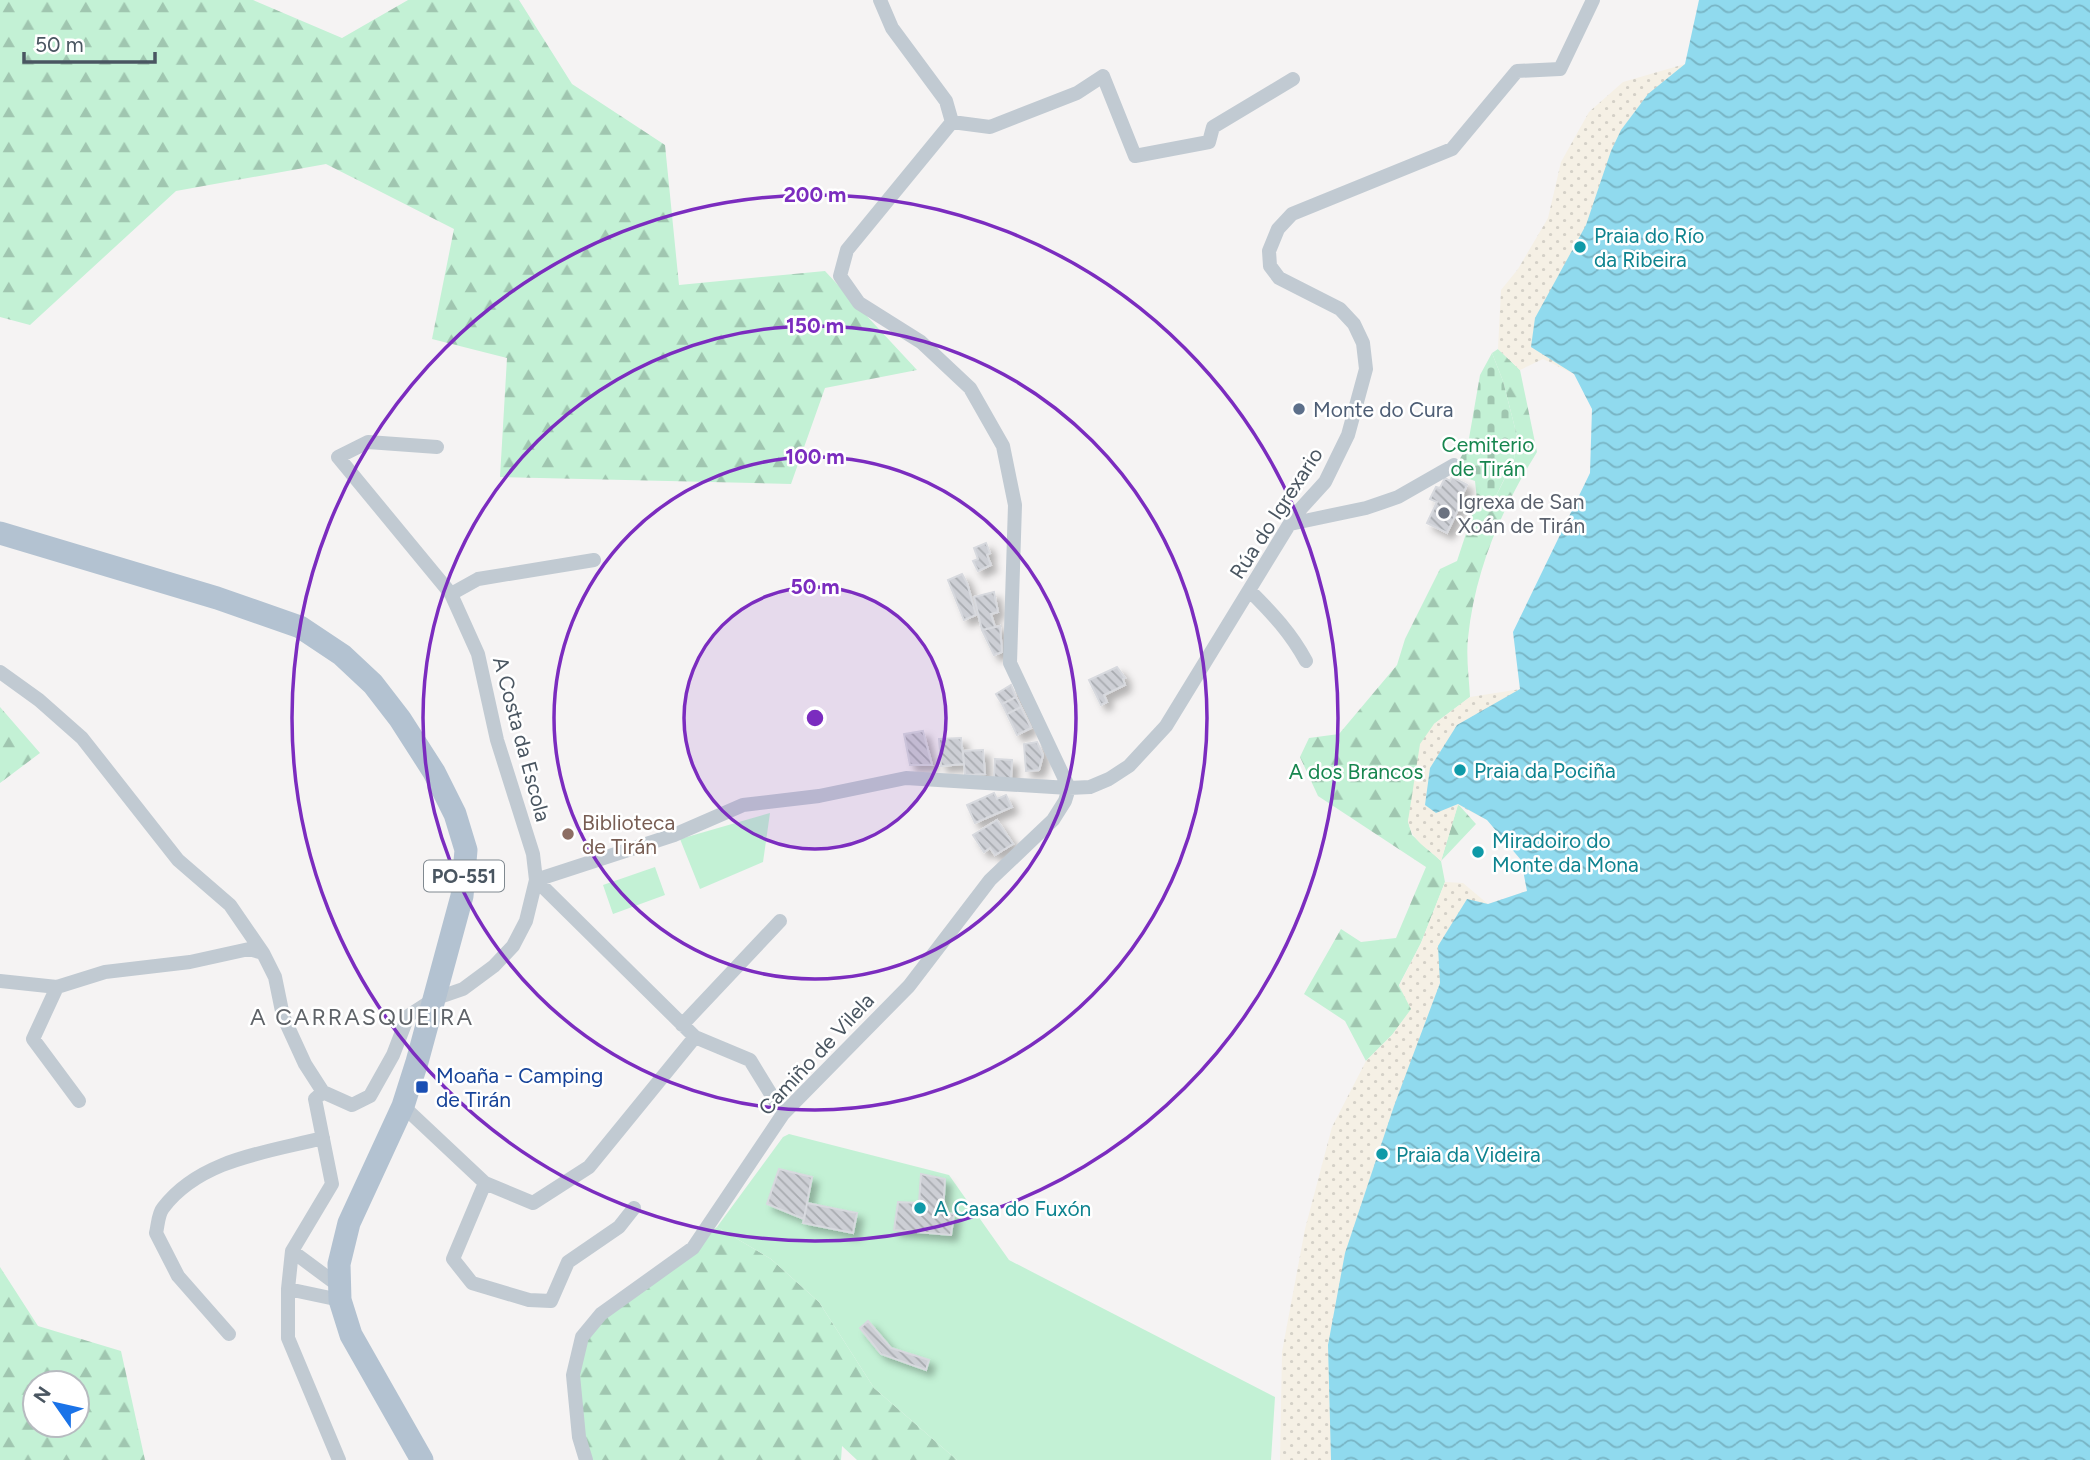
<svg xmlns="http://www.w3.org/2000/svg" width="2090" height="1460" viewBox="0 0 2090 1460" font-family="Figtree,sans-serif">
  <style>
    .forest { fill: url(#forest-firs); fill-rule: evenodd }
    .sand { fill: url(#sand-dots) }
    .cemetery { fill: url(#cemetery-stones) }
    .park { fill: #c3f1d5 }
    .water { fill: url(#water-waves) }
    .building { fill: url(#building-back-hatch); stroke: #d7d9de; stroke-width: 2; filter: url(#shadow) }
    .lines { fill: none; stroke-linecap: round; stroke-linejoin: round }
    .street { stroke: #c1cad2; stroke-width: 14 }
    .primary { stroke: #b3c2d1; stroke-width: 23 }
    .ring { fill: none; stroke: #7b2cbf; stroke-width: 3.5 }
    .culture-dot { fill: #0f9aa8; stroke: #fff; stroke-width: 2.5 }
    .service-dot { fill: #5c6f8a; stroke: #fff; stroke-width: 2.5 }
    .worship-dot { fill: #6b7280; stroke: #fff; stroke-width: 2.5 }
    .education-dot { fill: #8d6e63; stroke: #fff; stroke-width: 2.5 }
    .transit-dot { fill: #1a4fb4; stroke: #fff; stroke-width: 2.5 }
    .labels { text-anchor: middle; dominant-baseline: central; stroke-width: 5; stroke-linejoin: round; paint-order: stroke }
    .shield { fill: #fff; stroke: #808990; stroke-width: 2 }
    .shield-label { font-size: 19px; font-weight: bold; fill: #4a5661 }
    .culture-label { font-size: 21px; fill: #0d838f; stroke: #fff; text-anchor: start }
    .service-label { font-size: 21px; fill: #4e5e75; stroke: #fff; text-anchor: start }
    .park-label { font-size: 21px; fill: #17864f; stroke: #fff }
    .worship-label { font-size: 21px; fill: #5b616d; stroke: #fff; text-anchor: start }
    .street-label { font-size: 21px; fill: #4a5661; stroke: #fff }
    .education-label { font-size: 21px; fill: #785e54; stroke: #fff; text-anchor: start }
    .transit-label { font-size: 21px; fill: #164399; stroke: #fff; text-anchor: start }
    .neighbourhood-label { font-size: 23px; letter-spacing: 2px; fill: #5f6368; stroke: #fff }
    .centre { fill: #7b2cbf; stroke: #fff; stroke-width: 3.5 }
    .ring-label { font-size: 21px; text-anchor: middle; font-weight: bold; fill: #7b2cbf; stroke: #fff; stroke-width: 5; stroke-linejoin: round; paint-order: stroke }
  </style>
  <defs>
    <pattern id="forest-firs" width="22" height="20" patternUnits="userSpaceOnUse" patternTransform="scale(1.75)"><rect width="22" height="20" fill="#c3f1d5"/><path d="M5 1l3.5 6h-7zM16 11l3.5 6h-7z" fill="#a0c6b0"/></pattern>
    <pattern id="sand-dots" width="8" height="8" patternUnits="userSpaceOnUse" patternTransform="scale(1.75)"><rect width="8" height="8" fill="#f5f0e5"/><path d="M2 2h.1M6 6h.1" fill="none" stroke="#d4d0c7" stroke-width="1.8" stroke-linecap="round"/></pattern>
    <pattern id="cemetery-stones" width="16" height="16" patternUnits="userSpaceOnUse" patternTransform="scale(1.75)"><rect width="16" height="16" fill="#c3f1d5"/><path d="M2 7V4a2 2 0 0 1 4 0v3zM10 15v-3a2 2 0 0 1 4 0v3z" fill="#a0c6b0"/></pattern>
    <pattern id="water-waves" width="16" height="10" patternUnits="userSpaceOnUse" patternTransform="scale(1.75)"><rect width="16" height="10" fill="#90daee"/><path d="M0 5q4-4 8 0t8 0" fill="none" stroke="#78b4c4"/></pattern>
    <pattern id="building-back-hatch" width="6" height="6" patternUnits="userSpaceOnUse" patternTransform="scale(1.75)"><rect width="6" height="6" fill="#cdcfd5"/><path d="M-1 5l2 2M0 0l6 6M5-1l2 2" fill="none" stroke="#a8abb0"/></pattern>
    <filter id="shadow"><feDropShadow dx="6" dy="6" stdDeviation="3.5" flood-color="#0004"/></filter>
  </defs>
  <rect width="100%" height="100%" fill="#f5f3f3"/>
  <path class="forest" d="M0 0H253L342 38 408 0H519L572 84 665 145 679 285 825 271 917 370 825 388 791 484 500 477 507 358 432 339 454 229 326 164 176 191 30 325 0 317Z
    M1498 349 1520 370 1537 452C1501 510 1475 570 1468 638 1466 657 1469 678 1470 697L1434 724 1408 821 1412 835 1441 861 1458 804 1476 824 1441 861 1445 882 1421 943 1399 985 1412 1009 1392 1035 1366 1061 1345 1021 1304 994 1341 929 1361 942 1396 938 1426 867 1318 796 1300 757 1309 738 1339 734 1397 665 1405 639 1440 569 1457 561 1477 500H1494L1514 460 1517 436 1503 381 1492 353Z
    M0 707 40 753 0 783Z
    M717 1227 771 1259 819 1302 874 1388 957 1460H857L842 1446 841 1460H591L584 1435 578 1385 583 1344 602 1320Z
    M0 1267 38 1326 121 1351 145 1460H0ZM35 1383H77V1425H35Z"/>
  <path class="sand" d="M1685 64 1574 374 1543 359 1520 370 1498 349 1501 290 1518 269 1548 218 1561 162 1589 112 1623 82Z
    M1521 689 1487 820 1458 805 1441 861C1427 847 1412 842 1408 821L1420 744 1434 724 1470 697Z
    M1445 882 1463 883 1488 904 1527 891 1427 1460H1280L1282 1352 1305 1229 1332 1127 1366 1061 1392 1035 1411 1009 1399 986 1421 943Z"/>
  <path class="cemetery" d="M1492 353 1503 381 1517 436 1514 459 1494 500H1477L1475 481 1458 475 1455 468 1468 444 1480 375Z"/>
  <path class="park" d="M770 813 763 862 700 889 680 839Z
    M655 867 665 895 613 914 603 885Z
    M789 1134 949 1175 1009 1260 1275 1397 1271 1460H957L874 1388 819 1302 771 1259 717 1227 783 1137Z"/>
  <path class="water" d="M1699 0H2090V1460H1331L1328 1345 1345 1253 1394 1106 1440 983 1438 946 1467 899 1488 904 1527 891 1521 860 1487 820 1458 804 1436 813 1425 805 1430 768 1457 725 1520 689 1513 632 1590 473 1592 409 1574 374 1531 347 1535 318 1586 225 1611 151 1621 130 1648 94 1685 64Z"/>
  <path class="building" d="M1452 477 1467 485 1461 498 1463 499 1447 533 1427 523 1437 502 1430 499 1436 487 1440 488 1445 478 1450 481Z
    M986 543 990 553 987 555 991 565 978 571 973 561 978 559 974 548Z
    M962 574 967 583 976 615 964 620 948 580Z
    M994 592 998 612 991 614 995 627 982 630 974 597Z
    M1000 626 1002 652 994 655 982 630Z
    M1117 667 1125 678 1123 679 1125 685 1104 695 1107 702 1101 705 1089 680Z
    M1011 685 1016 697 1002 704 996 694Z
    M1016 697 1021 707 1007 714 1002 704Z
    M1021 707 1031 728 1017 735 1007 714Z
    M923 731 932 765H910L904 734Z
    M961 738 964 764 941 766 939 739Z
    M1037 742 1043 755 1039 770 1026 771 1024 744Z
    M983 750 985 774 965 775 963 751Z
    M995 759 1012 760 1011 779 994 778Z
    M994 793 997 799 1006 795 1012 807 975 823 967 805Z
    M997 820 1013 844 995 855 990 848 984 852 973 835Z
    M779 1169 812 1177 804 1219 767 1204Z
    M921 1174 945 1179 943 1213 954 1214 951 1235 894 1230 898 1202 919 1203Z
    M807 1203 857 1213 853 1233 803 1223Z
    M868 1321 891 1348 929 1360 926 1370 881 1354 860 1328Z"/>
  <g class="lines">
    <path class="street" d="M880 0 892 28 946 101 952 122 847 250 840 276 859 303 921 342 970 388 1003 446 1015 505 1010 663 1069 788
      M952 122 990 127 1077 93 1103 76 1135 156 1209 142 1213 127 1293 79
      M437 447 368 442 338 457 451 594
      M1290 524 1366 508 1398 497 1454 465
      M1250 591C1272 613 1291 633 1306 661
      M0 672 39 700 82 738 178 860 230 905 263 953 275 977 283 1016 305 1064 323 1092 352 1105 370 1096 393 1055 408 1016 434 999 463 989 494 966 513 946 526 921 536 880 533 854 497 740 478 654 451 594 478 579 594 560
      M0 981 57 987 105 972 190 962 249 949 263 953
      M57 987 33 1039 79 1101
      M682 1025 780 921
      M695 1037 536 880 674 835 743 805 819 796 906 778 1069 788 1090 787 1109 779 1129 766 1166 726 1295 515 1325 482 1348 435 1366 369 1363 343 1354 324 1340 309 1279 278 1270 266 1269 251 1278 229 1292 214 1452 149 1517 71 1560 69 1593 0
      M323 1092 315 1099 332 1184 292 1251 288 1289V1338L339 1460
      M403 1106 485 1183 533 1203 589 1167 695 1037 750 1060 783 1114
      M485 1183 453 1259 472 1283 529 1300 551 1301 568 1262 619 1227 634 1208
      M292 1251 339 1286
      M288 1289 340 1300
      M229 1334 178 1276 156 1233C158 1225 158 1214 163 1208 200 1159 268 1152 323 1138
      M586 1460 579 1437 573 1375 582 1337 601 1314 693 1248 783 1114 909 986 990 880 1053 820 1065 801 1069 788"/>
    <path class="primary" d="M0 533 217 598 300 627 342 655 373 684 400 719 434 772 455 814 466 850 462 896 417 1062 403 1106 349 1223 339 1264 340 1300 351 1335 422 1460"/>
  </g>
  <circle cx="815" cy="718" r="131" fill="#7b2cbf" fill-opacity=".12"/>
  <g class="ring">
    <circle cx="815" cy="718" r="131"/>
    <circle cx="815" cy="718" r="261"/>
    <circle cx="815" cy="718" r="392"/>
    <circle cx="815" cy="718" r="523"/>
  </g>
  <g class="culture-dot">
    <circle cx="1580" cy="247" r="7"/>
    <circle cx="1460" cy="770" r="7"/>
    <circle cx="1478" cy="852" r="7"/>
    <circle cx="1382" cy="1154" r="7"/>
    <circle cx="920" cy="1208" r="7"/>
  </g>
  <circle class="service-dot" cx="1299" cy="409" r="7"/>
  <circle class="worship-dot" cx="1444" cy="513" r="7"/>
  <circle class="education-dot" cx="568" cy="834" r="7"/>
  <rect class="transit-dot" x="415" y="1080" width="14" height="14" rx="3.5"/>
  <g class="labels">
    <rect class="shield" x="424" y="860.5" width="80" height="31" rx="5"/>
    <g class="shield-label">
      <text x="464" y="876">PO-551</text>
    </g>
    <g class="culture-label">
      <text x="1594" y="235">Praia do Río<tspan x="1594" dy="24">da Ribeira</tspan></text>
      <text x="1474" y="770">Praia da Pociña</text>
      <text x="1492" y="840">Miradoiro do<tspan x="1492" dy="24">Monte da Mona</tspan></text>
      <text x="1396" y="1154">Praia da Videira</text>
      <text x="934" y="1208">A Casa do Fuxón</text>
    </g>
    <g class="service-label">
      <text x="1313" y="409">Monte do Cura</text>
    </g>
    <g class="park-label">
      <text x="1488" y="444">Cemiterio<tspan x="1488" dy="24">de Tirán</tspan></text>
      <text x="1356" y="771">A dos Brancos</text>
    </g>
    <g class="worship-label">
      <text x="1458" y="501">Igrexa de San<tspan x="1458" dy="24">Xoán de Tirán</tspan></text>
    </g>
    <g class="street-label">
      <text transform="translate(1276 513) rotate(-57)">Rúa do Igrexario</text>
      <text transform="translate(522 739) rotate(75)">A Costa da Escola</text>
      <text transform="translate(816 1054) rotate(-47)">Camiño de Vilela</text>
    </g>
    <g class="education-label">
      <text x="582" y="822">Biblioteca<tspan x="582" dy="24">de Tirán</tspan></text>
    </g>
    <g class="transit-label">
      <text x="436" y="1075">Moaña - Camping<tspan x="436" dy="24">de Tirán</tspan></text>
    </g>
    <g class="neighbourhood-label">
      <text x="362" y="1017">A CARRASQUEIRA</text>
    </g>
  </g>
  <circle cx="815" cy="718" r="10" class="centre"/>
  <g class="ring-label">
    <text x="815" y="202">200 m</text>
    <text x="815" y="333">150 m</text>
    <text x="815" y="464">100 m</text>
    <text x="815" y="594">50 m</text>
  </g>
  <g transform="translate(56 1404) rotate(304)"><circle r="33" fill="#ffffff" stroke="#b7bbc0" stroke-width="2"/>
  <path d="M0-5L12 26L0 18L-12 26Z" fill="#1a73e8"/>
  <text y="-10" font-size="19" font-weight="bold" text-anchor="middle" fill="#4a5661">N</text>
  </g>
  <path d="M24 52v10h131v-10" fill="none" stroke="#4a5661" stroke-width="3.5"/>
  <text x="35" y="52" font-size="21" fill="#4a5661" stroke="#ffffff" stroke-width="5" paint-order="stroke">50 m</text>
</svg>
